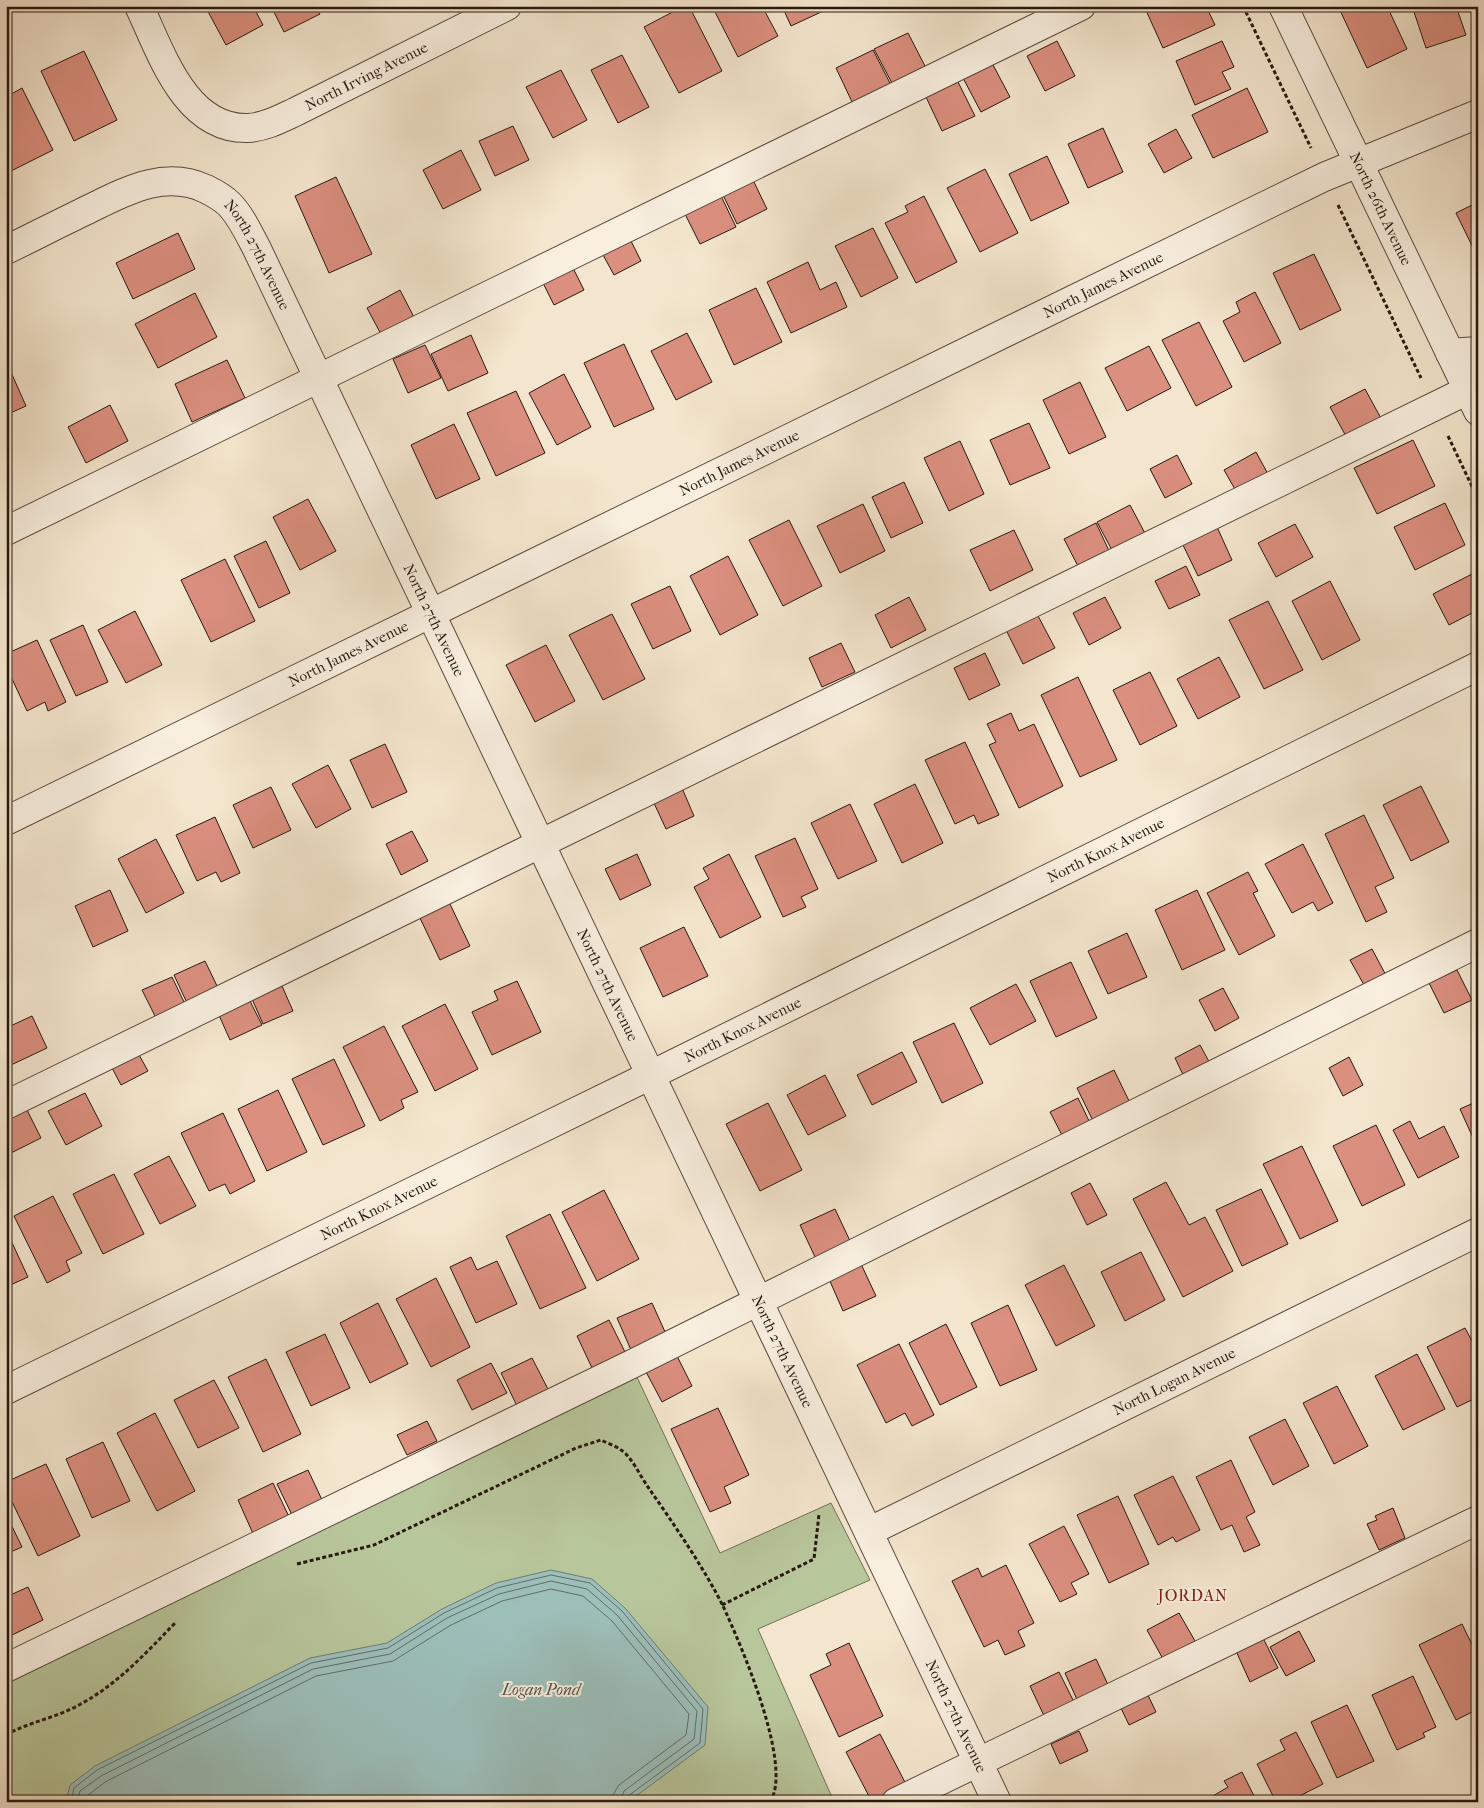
<svg xmlns="http://www.w3.org/2000/svg" width="1484" height="1808" viewBox="0 0 1484 1808" font-family="'IM FELL French Canon',serif">
  <style>
    .green { fill: #b8c69b; stroke: #706f56 }
    .water { fill: #9cbfba; stroke: #6e7c76 }
    .lines { fill: none; stroke-linecap: round; stroke-linejoin: round }
    .shore { stroke: #626c65; stroke-width: 1 }
    .building { fill: #db8f7f; stroke: #291810 }
    .minor-casing { stroke: #5c4c40; stroke-width: 30 }
    .path { stroke: #291810; stroke-width: 3; stroke-dasharray: 4 2.5; stroke-linecap: butt }
    .minor { stroke: #f8efdf; stroke-width: 28 }
    .labels { text-anchor: middle; dominant-baseline: central; stroke-width: 4; stroke-linejoin: round; paint-order: stroke }
    .street-label { font-size: 15px; fill: #291810; stroke: #f8efdf }
    .neighbourhood-label { font-size: 16px; letter-spacing: 1px; fill: #7a1f14; stroke: #f8efdf }
    .water-label { font-size: 16px; font-style: italic; fill: #51524c; stroke: #f8efdf }
  </style>
  <rect width="100%" height="100%" fill="#f4e6ce"/>
  <filter id="stains"><feTurbulence type="fractalNoise" baseFrequency=".004" numOctaves="4"/><feColorMatrix values="0 0 0 0 .2 0 0 0 0 .09 0 0 0 0 .02 0 0 0 .5 -.17"/></filter>
  <radialGradient id="worn" r=".72"><stop offset=".6" stop-color="#630" stop-opacity="0"/><stop offset="1" stop-color="#630" stop-opacity=".3"/></radialGradient>
  <path class="green" d="M635 1373 720 1553 831 1503 870 1580 758 1629 834 1802H6V1678Z"/>
  <path class="water" d="M551 1570 592 1579 625 1608 708 1707 705 1745 628 1802H66L70 1785 95 1766 310 1658 387 1643 442 1609 496 1583Z"/>
  <g class="lines">
    <path class="shore" d="M71 1802 74 1788 97 1770 311 1663 388 1648 444 1613 497 1588 551 1575 590 1583 622 1611 703 1709 700 1743 628 1796 626 1802
      M77 1802 80 1791 101 1776 313 1669 390 1654 447 1618 499 1594 551 1581 587 1589 617 1615 697 1711 694 1739 624 1791 620 1802
      M85 1802 87 1796 105 1782 316 1676 393 1661 451 1625 502 1601 551 1589 583 1596 612 1621 689 1714 686 1735 619 1785 614 1793 612 1802"/>
  </g>
  <path class="building" d="M205 6H253L263 25 226 45Z
    M271 6H315L320 14 284 32Z
    M684 6H689L722 71 679 93 644 27Z
    M721 6H762L778 36 738 57 714 10Z
    M782 6H834L791 26Z
    M1144 6H1206L1215 25 1163 48Z
    M1338 6H1387L1407 49 1367 68Z
    M1412 6H1456L1466 35 1426 48Z
    M908 33 926 68 893 85 874 49Z
    M1057 41 1075 76 1045 91 1027 56Z
    M1222 41 1234 67 1222 72 1231 89 1195 105 1176 61Z
    M873 50 891 85 853 104 836 68Z
    M84 51 117 120 74 141 41 71Z
    M622 55 649 107 618 123 591 70Z
    M992 63 1010 97 981 112 963 78Z
    M561 70 587 120 553 138 526 87Z
    M958 82 975 116 942 131 926 97Z
    M22 88 53 150 11 171 6 163V97Z
    M1247 88 1268 132 1213 158 1192 115Z
    M513 126 529 160 495 176 479 141Z
    M1103 128 1123 172 1088 188 1068 144Z
    M1176 129 1192 158 1164 173 1148 144Z
    M461 150 481 190 443 209 423 170Z
    M1047 156 1069 203 1031 221 1009 174Z
    M985 169 1018 233 980 252 947 188Z
    M336 177 372 254 329 273 295 196Z
    M753 180 767 209 737 224 723 195Z
    M721 196 736 227 700 244 685 214Z
    M924 196 957 262 916 283 885 223 908 212 905 206Z
    M1478 202V258L1456 213Z
    M873 228 898 278 861 297 835 246Z
    M178 233 195 269 133 299 116 263Z
    M630 239 641 261 614 275 602 253Z
    M1314 254 1341 310 1300 330 1273 273Z
    M808 262 820 290 836 282 847 307 791 333 767 282Z
    M573 268 584 290 554 305 543 283Z
    M756 288 782 342 734 365 709 310Z
    M400 290 416 321 383 338 367 308Z
    M1255 292 1281 343 1244 362 1223 321 1240 312 1236 302Z
    M195 293 217 337 158 368 135 324Z
    M1199 322 1232 387 1196 406 1162 340Z
    M687 333 712 382 676 400 651 351Z
    M471 335 488 373 448 391 431 354Z
    M624 344 654 409 614 427 584 363Z
    M425 345 441 378 408 393 393 359Z
    M1149 346 1171 388 1127 411 1105 368Z
    M227 360 245 398 192 422 175 384Z
    M6 361 26 406 6 415Z
    M564 374 591 427 557 445 529 393Z
    M1080 382 1106 437 1069 454 1043 400Z
    M1365 389 1383 422 1348 440 1330 407Z
    M516 391 545 453 496 476 467 413Z
    M110 405 128 441 86 463 68 427Z
    M1029 423 1050 468 1010 485 990 440Z
    M454 424 480 479 436 499 411 445Z
    M1413 440 1435 486 1377 514 1354 468Z
    M960 441 984 494 949 511 924 458Z
    M1256 452 1268 474 1236 491 1224 470Z
    M1177 455 1192 484 1165 498 1150 469Z
    M904 482 923 523 891 538 872 497Z
    M308 499 336 551 300 570 273 517Z
    M1445 503 1465 545 1415 570 1394 527Z
    M863 504 885 551 840 573 817 526Z
    M1130 505 1147 537 1114 554 1097 522Z
    M789 520 822 586 783 606 749 540Z
    M1096 523 1111 555 1080 570 1064 539Z
    M1295 524 1313 557 1276 577 1258 543Z
    M1217 527 1232 560 1198 576 1182 543Z
    M1014 530 1033 570 990 591 970 550Z
    M266 541 290 593 259 608 234 556Z
    M728 556 758 615 720 635 690 576Z
    M225 559 255 621 211 642 181 580Z
    M1186 566 1200 595 1169 609 1155 581Z
    M1474 573 1478 580V610L1449 625 1433 594Z
    M1330 581 1360 640 1322 660 1292 601Z
    M670 586 691 631 653 649 631 604Z
    M909 597 926 630 891 648 875 615Z
    M1105 597 1121 628 1089 645 1073 613Z
    M1268 601 1303 670 1264 689 1229 620Z
    M135 611 162 665 126 683 98 630Z
    M612 614 645 679 603 700 569 635Z
    M1037 614 1055 648 1023 664 1006 630Z
    M83 625 108 682 76 696 50 640Z
    M37 640 66 702 48 711 45 702 27 711 6 666V654Z
    M841 643 855 672 822 687 809 658Z
    M546 645 575 701 535 722 506 665Z
    M985 653 1000 685 969 700 954 668Z
    M1219 657 1240 697 1198 719 1177 679Z
    M1150 672 1177 726 1140 745 1113 690Z
    M1078 677 1117 760 1080 777 1041 695Z
    M1011 713 1019 731 1034 724 1063 786 1019 808 989 745 996 742 987 724Z
    M965 742 999 815 978 824 974 815 955 824 925 760Z
    M385 744 407 792 372 808 350 760Z
    M328 765 351 809 316 828 292 784Z
    M915 784 943 843 902 863 874 804Z
    M1421 786 1449 842 1411 861 1383 805Z
    M271 787 291 830 253 848 233 805Z
    M682 788 694 816 666 829 653 801Z
    M850 804 877 861 838 879 811 823Z
    M1364 815 1394 878 1375 887 1387 912 1366 922 1325 834Z
    M215 817 240 873 221 882 216 872 197 881 176 835Z
    M412 831 428 861 401 875 386 844Z
    M795 838 818 889 801 897 806 907 783 917 755 856Z
    M156 839 184 893 146 913 118 859Z
    M1303 844 1333 903 1318 911 1313 902 1292 913 1265 864Z
    M637 854 651 885 620 900 605 869Z
    M729 854 761 917 720 938 694 887 709 879 703 868Z
    M1248 872 1258 891 1253 893 1275 936 1239 955 1207 893Z
    M110 890 128 931 93 947 75 906Z
    M1197 890 1225 950 1182 970 1155 910Z
    M449 902 470 946 440 960 419 916Z
    M684 927 708 976 663 997 640 948Z
    M1127 933 1147 977 1108 994 1088 951Z
    M1372 949 1389 981 1368 992 1350 960Z
    M205 961 219 990 188 1005 174 975Z
    M1071 962 1097 1018 1056 1037 1030 981Z
    M1457 970 1472 1000 1444 1013 1429 983Z
    M172 977 185 1004 156 1018 142 990Z
    M517 981 541 1032 492 1055 472 1012 498 1000 494 991Z
    M1016 984 1036 1021 990 1045 970 1008Z
    M282 986 293 1011 263 1024 252 999Z
    M1223 988 1239 1018 1215 1031 1199 1000Z
    M249 999 262 1025 230 1040 218 1013Z
    M445 1004 478 1069 435 1091 402 1026Z
    M32 1016 47 1048 11 1065 6 1056V1028Z
    M954 1023 983 1083 942 1103 913 1042Z
    M384 1026 418 1092 401 1100 404 1108 380 1121 343 1047Z
    M1200 1045 1212 1067 1186 1081 1175 1058Z
    M902 1052 917 1082 872 1105 857 1075Z
    M138 1053 148 1071 121 1085 111 1066Z
    M1349 1057 1363 1085 1343 1096 1329 1068Z
    M334 1059 365 1126 323 1145 292 1079Z
    M1114 1070 1132 1107 1095 1125 1077 1088Z
    M825 1075 846 1116 808 1135 787 1095Z
    M278 1090 307 1152 267 1171 238 1109Z
    M85 1093 102 1126 66 1145 48 1111Z
    M1078 1098 1091 1125 1064 1139 1050 1112Z
    M1478 1101V1149L1460 1109Z
    M768 1103 802 1170 760 1191 726 1124Z
    M26 1108 41 1138 11 1153 6 1142V1118Z
    M223 1113 255 1181 230 1194 225 1184 209 1191 181 1133Z
    M1410 1121 1419 1139 1444 1126 1459 1157 1418 1178 1393 1130Z
    M1376 1125 1405 1185 1362 1206 1333 1146Z
    M1302 1146 1338 1221 1300 1239 1263 1164Z
    M169 1156 196 1206 160 1224 134 1174Z
    M114 1174 144 1234 103 1254 73 1194Z
    M1166 1182 1189 1225 1205 1217 1233 1271 1183 1297 1133 1199Z
    M1090 1183 1107 1215 1087 1225 1071 1193Z
    M1261 1189 1288 1244 1242 1266 1216 1210Z
    M604 1190 639 1259 597 1281 562 1212Z
    M53 1196 82 1253 66 1261 70 1271 47 1283 14 1216Z
    M835 1209 851 1243 816 1259 800 1225Z
    M550 1214 586 1288 540 1309 506 1236Z
    M8 1234 28 1277 6 1287V1235Z
    M1141 1252 1165 1300 1125 1321 1101 1272Z
    M471 1257 477 1270 497 1261 517 1304 476 1323 450 1267Z
    M861 1264 876 1296 843 1311 829 1279Z
    M1064 1265 1095 1326 1056 1346 1025 1285Z
    M436 1278 470 1347 431 1367 396 1299Z
    M378 1303 408 1364 370 1383 340 1323Z
    M652 1303 666 1334 631 1350 617 1318Z
    M1008 1305 1037 1370 1000 1386 971 1323Z
    M609 1320 626 1354 593 1370 577 1336Z
    M946 1324 977 1387 940 1405 909 1343Z
    M1465 1328 1478 1352V1397L1457 1407 1427 1347Z
    M325 1334 350 1388 311 1406 286 1352Z
    M899 1344 934 1415 912 1426 905 1413 886 1423 857 1365Z
    M676 1354 692 1386 662 1402 645 1370Z
    M1417 1354 1445 1409 1403 1430 1375 1376Z
    M532 1358 550 1393 518 1408 501 1373Z
    M266 1359 301 1434 263 1452 228 1377Z
    M491 1363 507 1393 472 1410 457 1380Z
    M214 1380 239 1428 198 1448 174 1400Z
    M1337 1386 1368 1446 1334 1464 1303 1403Z
    M718 1408 749 1475 724 1487 731 1503 710 1512 671 1429Z
    M155 1413 195 1491 157 1511 117 1433Z
    M1285 1419 1309 1466 1273 1485 1249 1437Z
    M427 1421 437 1441 407 1455 397 1435Z
    M103 1442 130 1501 92 1518 66 1459Z
    M1231 1460 1255 1512 1246 1517 1260 1545 1244 1552 1232 1525 1221 1530 1196 1477Z
    M46 1464 80 1536 38 1556 6 1489V1482Z
    M308 1470 323 1502 293 1517 277 1484Z
    M1173 1476 1200 1530 1176 1542 1173 1537 1158 1545 1134 1495Z
    M273 1483 291 1521 255 1538 238 1500Z
    M1118 1496 1149 1564 1109 1583 1077 1515Z
    M1393 1508 1405 1538 1379 1550 1367 1524 1377 1520 1375 1516Z
    M6 1514 22 1547 6 1554Z
    M1064 1526 1089 1574 1071 1583 1077 1594 1060 1602 1029 1544Z
    M1006 1565 1034 1623 1018 1631 1025 1646 1005 1655 998 1640 984 1647 952 1581 978 1568 982 1577Z
    M28 1587 43 1620 10 1636 6 1628V1597Z
    M1179 1613 1195 1641 1163 1659 1147 1630Z
    M1462 1624 1478 1657V1709L1456 1720 1419 1645Z
    M1299 1631 1315 1661 1286 1676 1270 1647Z
    M1263 1638 1278 1668 1250 1682 1236 1651Z
    M849 1643 883 1716 839 1737 810 1675 831 1665 826 1654Z
    M1096 1659 1110 1689 1079 1704 1065 1673Z
    M1059 1672 1076 1706 1046 1720 1030 1686Z
    M1413 1676 1436 1727 1423 1733 1425 1737 1397 1750 1372 1695Z
    M1146 1691 1156 1712 1129 1725 1119 1704Z
    M1347 1705 1374 1761 1337 1778 1311 1722Z
    M1079 1731 1088 1751 1060 1764 1051 1744Z
    M1296 1732 1323 1784 1288 1802H1276L1257 1764 1285 1750 1280 1740Z
    M880 1734 908 1788 880 1802H872L846 1752Z
    M1242 1772 1257 1802H1203L1228 1787 1224 1781Z"/>
  <g class="lines">
    <g class="minor-casing">
      <g id="minor">
        <path id="s1" d="M139 6C161 52 185 130 248 128 265 127 280 119 295 112L507 6"/>
        <path id="s2" d="M1283 6 1478 411"/>
        <path id="s3" d="M6 250C31 238 56 225 81 213 121 194 162 168 206 189 214 193 223 198 229 204 241 216 249 234 257 249L997 1802"/>
        <path d="M1450 353 1478 351"/>
        <path d="M6 531 1081 6"/>
        <path id="s4" d="M6 821 1324 177 1478 114"/>
        <path d="M6 1105 1468 390"/>
        <path id="s5" d="M6 1390 651 1075 1478 666"/>
        <path id="s6" d="M870 1531 1478 1232"/>
        <path d="M6 1668 632 1364 1478 943"/>
        <path d="M896 1802 1478 1520"/>
      </g>
    </g>
    <path class="path" d="M1243 6 1311 148
      M1338 205 1421 378
      M1448 436 1478 499
      M297 1564 374 1545 576 1448 601 1440C607 1443 616 1446 621 1450 632 1457 640 1476 648 1487 673 1523 704 1568 723 1606 740 1643 794 1766 770 1802
      M722 1605 814 1559 819 1514
      M6 1735C29 1722 55 1718 77 1706 116 1686 146 1653 176 1622"/>
    <use href="#minor" class="minor"/>
  </g>
  <g class="labels">
    <g class="street-label">
      <text stroke="none"><textPath href="#s1" startOffset="304">North Irving Avenue</textPath></text>
      <text stroke="none"><textPath href="#s2" startOffset="225">North 26th Avenue</textPath></text>
      <text stroke="none"><textPath href="#s3" startOffset="302">North 27th Avenue</textPath></text>
      <text stroke="none"><textPath href="#s4" startOffset="1221">North James Avenue</textPath></text>
      <text stroke="none"><textPath href="#s4" startOffset="816">North James Avenue</textPath></text>
      <text stroke="none"><textPath href="#s3" startOffset="708">North 27th Avenue</textPath></text>
      <text stroke="none"><textPath href="#s4" startOffset="381">North James Avenue</textPath></text>
      <text stroke="none"><textPath href="#s5" startOffset="1225">North Knox Avenue</textPath></text>
      <text stroke="none"><textPath href="#s3" startOffset="1112">North 27th Avenue</textPath></text>
      <text stroke="none"><textPath href="#s5" startOffset="820">North Knox Avenue</textPath></text>
      <text stroke="none"><textPath href="#s5" startOffset="415">North Knox Avenue</textPath></text>
      <text stroke="none"><textPath href="#s3" startOffset="1518">North 27th Avenue</textPath></text>
      <text stroke="none"><textPath href="#s6" startOffset="339">North Logan Avenue</textPath></text>
      <text stroke="none"><textPath href="#s3" startOffset="1922">North 27th Avenue</textPath></text>
    </g>
    <g class="neighbourhood-label">
      <text x="1193" y="1595">JORDAN</text>
    </g>
    <g class="water-label">
      <text x="541" y="1689">Logan Pond</text>
    </g>
  </g>
  <rect width="1484" height="1808" fill="none" stroke="#f4e6ce" stroke-width="25"/>
  <rect x="8" y="8" width="1469" height="1793" fill="none" stroke="#291810" stroke-width="2.5"/>
  <rect x="12" y="12" width="1459" height="1783" fill="none" stroke="#291810"/>
  <rect width="100%" height="100%" filter="url(#stains)"/>
  <rect width="100%" height="100%" fill="url(#worn)"/>
</svg>
